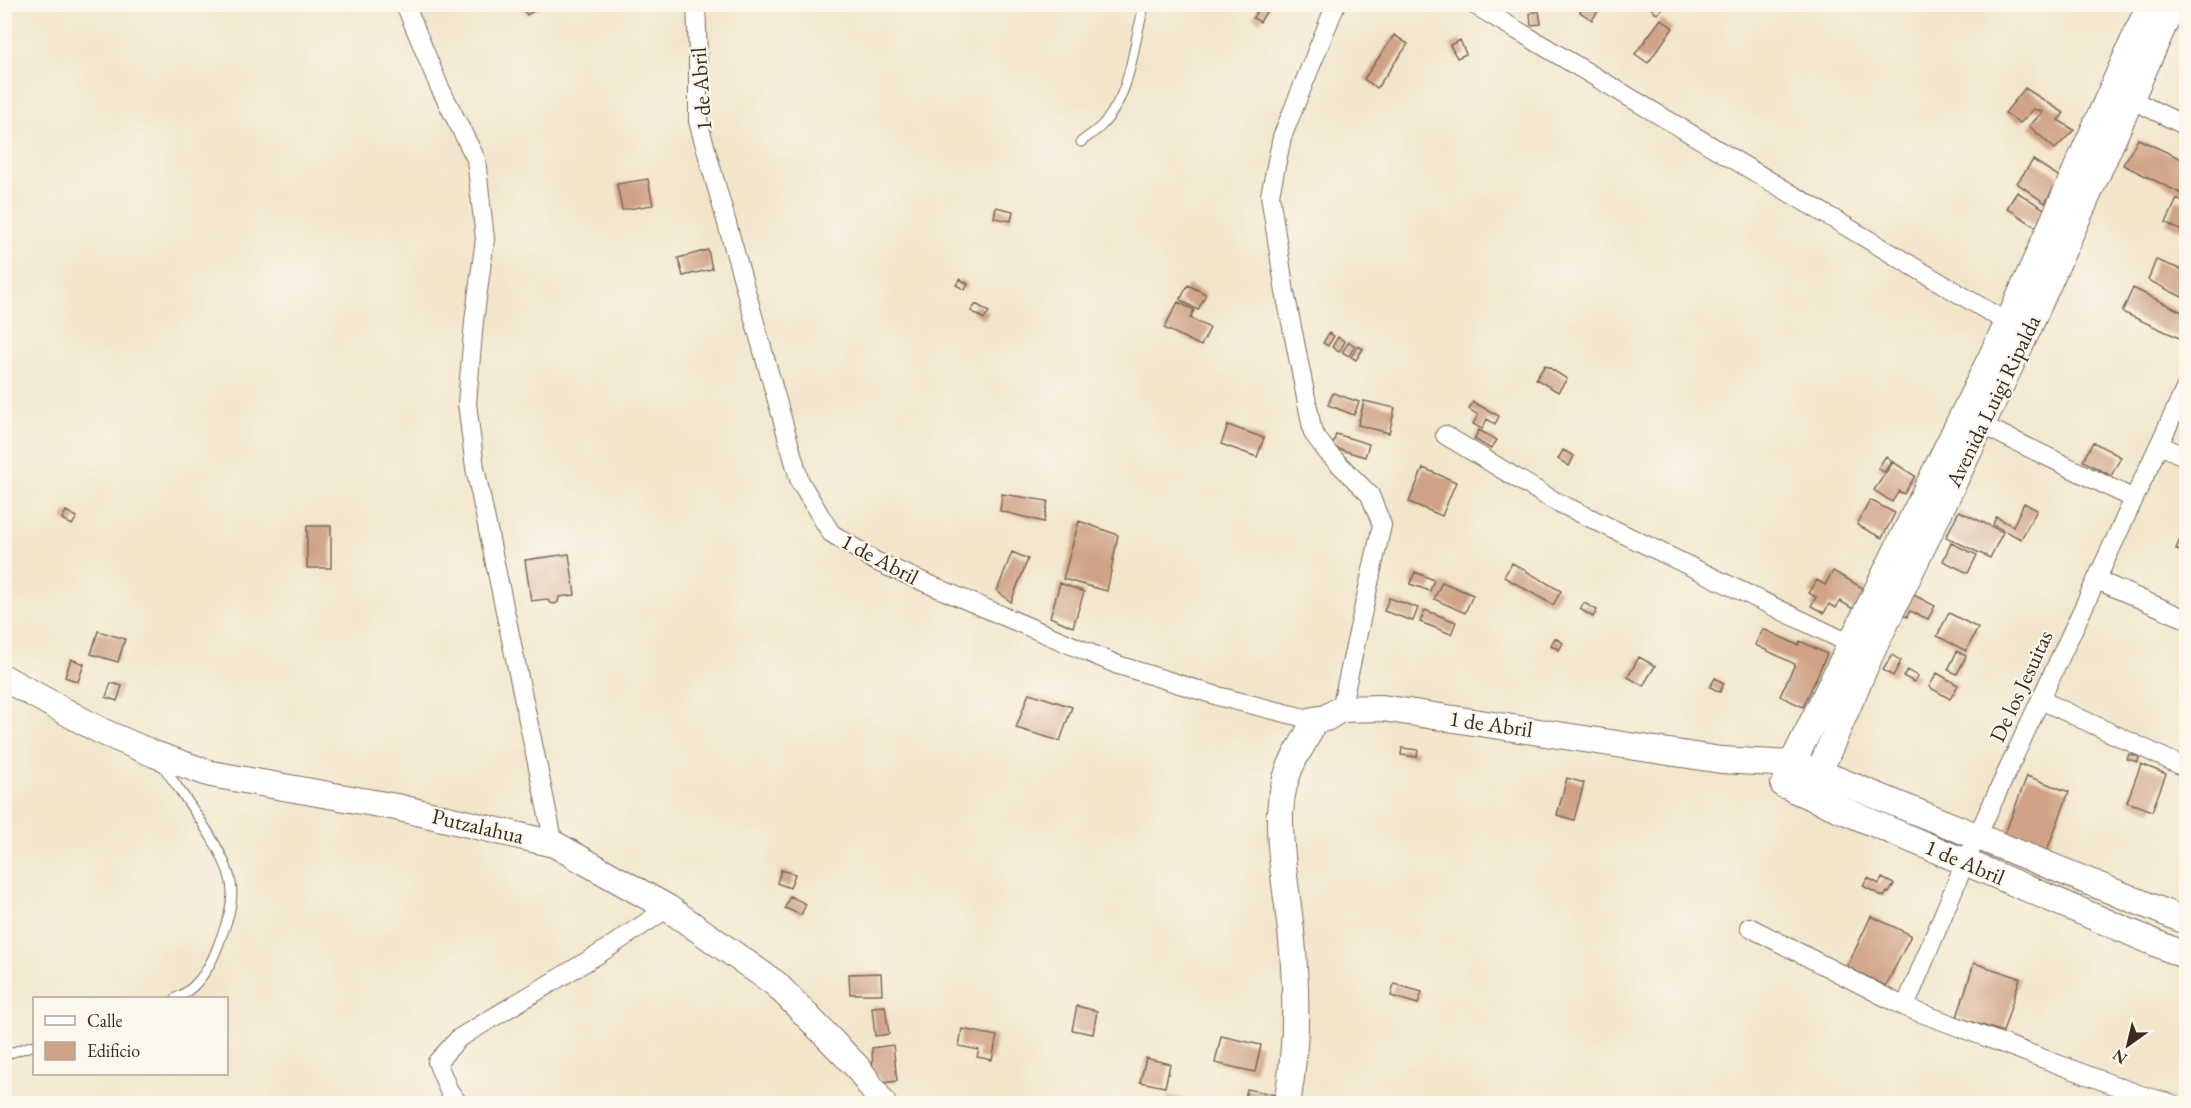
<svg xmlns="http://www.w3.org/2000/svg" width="2191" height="1108" viewBox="0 0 2191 1108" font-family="'EB Garamond',serif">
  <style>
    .building { fill: #d0a386 }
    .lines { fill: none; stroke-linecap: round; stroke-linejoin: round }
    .lane-casing { stroke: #7b6b5a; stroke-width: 11 }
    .street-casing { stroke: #7b6b5a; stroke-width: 20 }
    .secondary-casing { stroke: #7b6b5a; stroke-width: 28 }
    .lane { stroke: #fff; stroke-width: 9 }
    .street { stroke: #fff; stroke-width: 18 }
    .secondary { stroke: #fff; stroke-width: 26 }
    .labels { text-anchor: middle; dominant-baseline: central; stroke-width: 4.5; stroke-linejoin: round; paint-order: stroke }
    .street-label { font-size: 22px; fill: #3b2a1e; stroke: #fbf7ec }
  </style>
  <rect width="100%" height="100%" fill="#fbf7ec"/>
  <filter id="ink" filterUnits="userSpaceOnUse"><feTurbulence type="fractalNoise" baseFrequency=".0167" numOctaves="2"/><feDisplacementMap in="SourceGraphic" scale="12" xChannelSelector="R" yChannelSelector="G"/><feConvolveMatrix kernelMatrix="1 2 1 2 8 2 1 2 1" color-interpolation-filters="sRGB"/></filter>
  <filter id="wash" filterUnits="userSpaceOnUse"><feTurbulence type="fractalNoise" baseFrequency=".008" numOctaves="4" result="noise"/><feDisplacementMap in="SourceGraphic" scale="24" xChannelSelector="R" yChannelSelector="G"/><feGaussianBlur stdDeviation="1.35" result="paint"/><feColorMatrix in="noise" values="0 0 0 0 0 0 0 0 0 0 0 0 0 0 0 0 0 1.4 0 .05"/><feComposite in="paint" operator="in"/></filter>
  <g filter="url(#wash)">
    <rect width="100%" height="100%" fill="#f2e5ca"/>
    <g id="blocks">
      <path class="building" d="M520 4H545L527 15Z
        M1261 4H1271L1260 22 1253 18Z
        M1585 4H1603L1592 20 1580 12Z
        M1646 4H1661L1664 7 1657 14Z
        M1539 11 1541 24 1531 25 1530 13Z
        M1661 19 1673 28 1648 63 1635 54Z
        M1394 35 1408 44 1377 88 1364 79Z
        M1460 40 1466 54 1457 58 1450 45Z
        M2025 88 2064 113 2058 120 2074 130 2055 149 2029 126 2043 112 2034 109 2020 123 2005 113Z
        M2138 139 2186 161V186L2182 194 2123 165Z
        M2033 160 2060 177 2045 203 2017 183Z
        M648 179 653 205 622 210 617 184Z
        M2017 192 2046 210 2036 227 2007 208Z
        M2177 199 2186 204V233L2166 223Z
        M996 207 1013 211 1011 221 994 218Z
        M708 250 712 269 683 276 678 258Z
        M2156 260 2186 271V299L2148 280Z
        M960 279 968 284 965 290 956 285Z
        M1188 285 1206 294 1198 310 1180 300Z
        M2133 288 2186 314V341L2122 312Z
        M1178 302 1194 310 1190 318 1210 328 1201 346 1164 328Z
        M976 304 989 312 984 319 971 311Z
        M1329 333 1334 336 1328 346 1323 343Z
        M1338 337 1345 342 1339 352 1332 347Z
        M1349 342 1355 346 1349 356 1342 352Z
        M1358 346 1363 349 1356 360 1351 357Z
        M1545 365 1567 379 1558 392 1536 379Z
        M1333 393 1359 402 1354 415 1328 405Z
        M1364 401 1395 408 1389 433 1358 425Z
        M1473 402 1499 416 1495 424 1487 419 1482 429 1473 424 1478 415 1469 409Z
        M1228 425 1264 438 1257 457 1221 444Z
        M1479 430 1497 440 1491 449 1474 439Z
        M1336 434 1369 444 1365 457 1332 447Z
        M2093 442 2121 457 2111 476 2083 461Z
        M1563 450 1574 456 1569 466 1558 459Z
        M1886 456 1892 461 1884 472 1878 468Z
        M1893 462 1915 476 1904 494 1899 491 1892 502 1874 490Z
        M1423 468 1456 482 1442 516 1409 502Z
        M1002 494 1048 501 1044 522 1000 511Z
        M1870 500 1895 513 1882 538 1857 525Z
        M2024 503 2037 510 2021 539 1993 525 1996 517 2013 526Z
        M66 511 77 517 72 525 62 519Z
        M1959 511 2003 532 1990 558 1946 537Z
        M1079 521 1118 535 1107 591 1063 579Z
        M2186 525V555L2176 549Z
        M307 526H331V568H307Z
        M1951 543 1977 555 1968 573 1943 561Z
        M1012 552 1028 559 1011 602 997 591Z
        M569 554 575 595 559 597 558 602 555 604 550 603 547 599 531 601 525 560Z
        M1512 563 1561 591 1553 605 1504 577Z
        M1833 571 1868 591 1857 611 1840 601 1836 608 1829 604 1824 613 1811 606 1816 597 1809 593 1817 580 1825 585Z
        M1415 572 1434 580 1430 591 1410 584Z
        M1442 582 1473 595 1465 613 1434 599Z
        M1060 583 1084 592 1073 627 1050 617Z
        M1910 593 1935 606 1928 619 1910 611 1907 617 1901 614Z
        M1389 598 1418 608 1413 621 1384 611Z
        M1584 603 1597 610 1593 617 1580 609Z
        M1425 610 1456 622 1451 634 1420 622Z
        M1949 613 1978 628 1966 651 1937 636Z
        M1763 629 1798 645 1800 641 1827 654 1803 707 1780 696 1795 664 1755 645Z
        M98 631 125 639 118 662 91 654Z
        M1555 638 1563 643 1559 650 1551 645Z
        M1957 651 1966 656 1957 674 1948 670Z
        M1892 655 1901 661 1893 676 1883 670Z
        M1639 657 1655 666 1643 686 1628 677Z
        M71 659 84 664 78 682 65 677Z
        M1907 670 1918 676 1914 682 1903 676Z
        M1937 673 1958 685 1950 699 1929 687Z
        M1715 678 1724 683 1720 692 1710 687Z
        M111 683 122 686 117 701 106 697Z
        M1029 693 1072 707 1060 741 1016 728Z
        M1402 748 1418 750 1417 757 1401 755Z
        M2129 754 2139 757 2138 762 2127 759Z
        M2141 764 2166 774 2152 811 2127 802Z
        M2027 776 2069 792 2045 856 2003 839Z
        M1567 778 1584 783 1574 820 1557 815Z
        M781 870 795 874 790 888 777 883Z
        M1868 878 1879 884 1882 878 1894 884 1889 893 1887 892 1884 897 1863 886Z
        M790 896 806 904 801 915 785 908Z
        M1871 916 1911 935 1886 986 1847 967Z
        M1974 963 2020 978 2003 1032 1957 1017Z
        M881 973 882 994H850L849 974Z
        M1394 984 1422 992 1418 1004 1391 996Z
        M885 1006 889 1034 875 1036 872 1007Z
        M1077 1006 1097 1011 1093 1034 1072 1030Z
        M962 1029 997 1036 992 1060 977 1057 979 1050 959 1046Z
        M1221 1036 1261 1045 1255 1072 1215 1063Z
        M893 1045 897 1081 883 1083 873 1071 872 1048Z
        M1146 1058 1170 1064 1165 1087 1140 1082Z
        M1247 1089 1276 1095 1274 1104H1244Z
        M1168 1096 1199 1102V1104H1167Z"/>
    </g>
  </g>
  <g filter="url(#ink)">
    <use href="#blocks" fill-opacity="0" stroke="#7b6b5a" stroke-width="1.5"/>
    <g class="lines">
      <g class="lane-casing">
        <path id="lane" d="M1081 142C1088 136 1097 131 1103 124 1133 92 1132 44 1145 4
          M161 763C181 794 225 848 231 883 235 904 225 927 218 946 210 967 197 989 176 998
          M4 1055 34 1045"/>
      </g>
      <g class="street-casing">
        <path id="street" d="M405 4 439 86 476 159 485 239 474 321 467 403 475 468 554 844
          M696 4 698 55V121L800 482 831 533 877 562 1118 665 1221 697 1313 720
          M1336 4 1282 137 1270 195 1285 292 1313 433 1328 453 1370 495 1382 525 1341 709
          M1473 4 2008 323
          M2120 94 2186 126
          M1972 420 2134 499
          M1445 435 1553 500 1861 649
          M2160 445 2186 457
          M2097 580 2186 619
          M2041 700 2186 768
          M1749 927 1905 1007 2138 1094 2173 1104
          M1905 1007 1965 862 2186 387
          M459 1104 449 1091 437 1062 459 1038 599 954 668 908"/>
      </g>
      <g class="secondary-casing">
        <path id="secondary" d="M4 678 101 731 154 754 211 774 396 807 554 844 668 908 776 984 858 1068 883 1104
          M1784 785 1792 764 2008 323 2150 4
          M1793 789 2186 956
          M1809 795 1871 653 2027 331 2173 4
          M1287 1104C1295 1059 1297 1013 1294 967 1292 917 1279 864 1280 813 1281 795 1286 773 1295 757 1302 744 1310 734 1313 720L1326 718 1341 709 1382 708 1721 760 1792 764 1818 772 2186 921"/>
      </g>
      <use href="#lane" class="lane"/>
      <use href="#street" class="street"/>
      <use href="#secondary" class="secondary"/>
    </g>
  </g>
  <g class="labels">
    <g class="street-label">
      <text transform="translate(701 89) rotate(-94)">1 de Abril</text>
      <text transform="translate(1993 401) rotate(-64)">Avenida Luigi Ripalda</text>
      <text transform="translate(880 559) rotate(28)">1 de Abril</text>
      <text transform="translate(2021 686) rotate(-65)">De los Jesuitas</text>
      <text transform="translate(1491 724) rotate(8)">1 de Abril</text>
      <text transform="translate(478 826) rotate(13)">Putzalahua</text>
      <text transform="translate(1965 862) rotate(23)">1 de Abril</text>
    </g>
  </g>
  <rect width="2191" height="1108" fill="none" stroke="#fbf7ec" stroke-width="24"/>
  <rect x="33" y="997" width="195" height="78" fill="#fbf7ec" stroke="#aea59a" stroke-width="1.5"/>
  <rect x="45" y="1016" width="30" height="9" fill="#ffffff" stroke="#aea59a" stroke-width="1.5"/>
  <text x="87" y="1027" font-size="18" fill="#3b2a1e">Calle</text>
  <rect x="45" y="1042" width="30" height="18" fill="#d0a386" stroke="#aea59a" stroke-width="1.5"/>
  <text x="87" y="1057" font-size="18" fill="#3b2a1e">Edificio</text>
  <g transform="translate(2128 1045) rotate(214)" stroke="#fbf7ec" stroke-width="4.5" paint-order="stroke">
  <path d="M0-4.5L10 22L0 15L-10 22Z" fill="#3b2a1e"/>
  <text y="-9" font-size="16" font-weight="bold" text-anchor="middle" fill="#3b2a1e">N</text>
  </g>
</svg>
